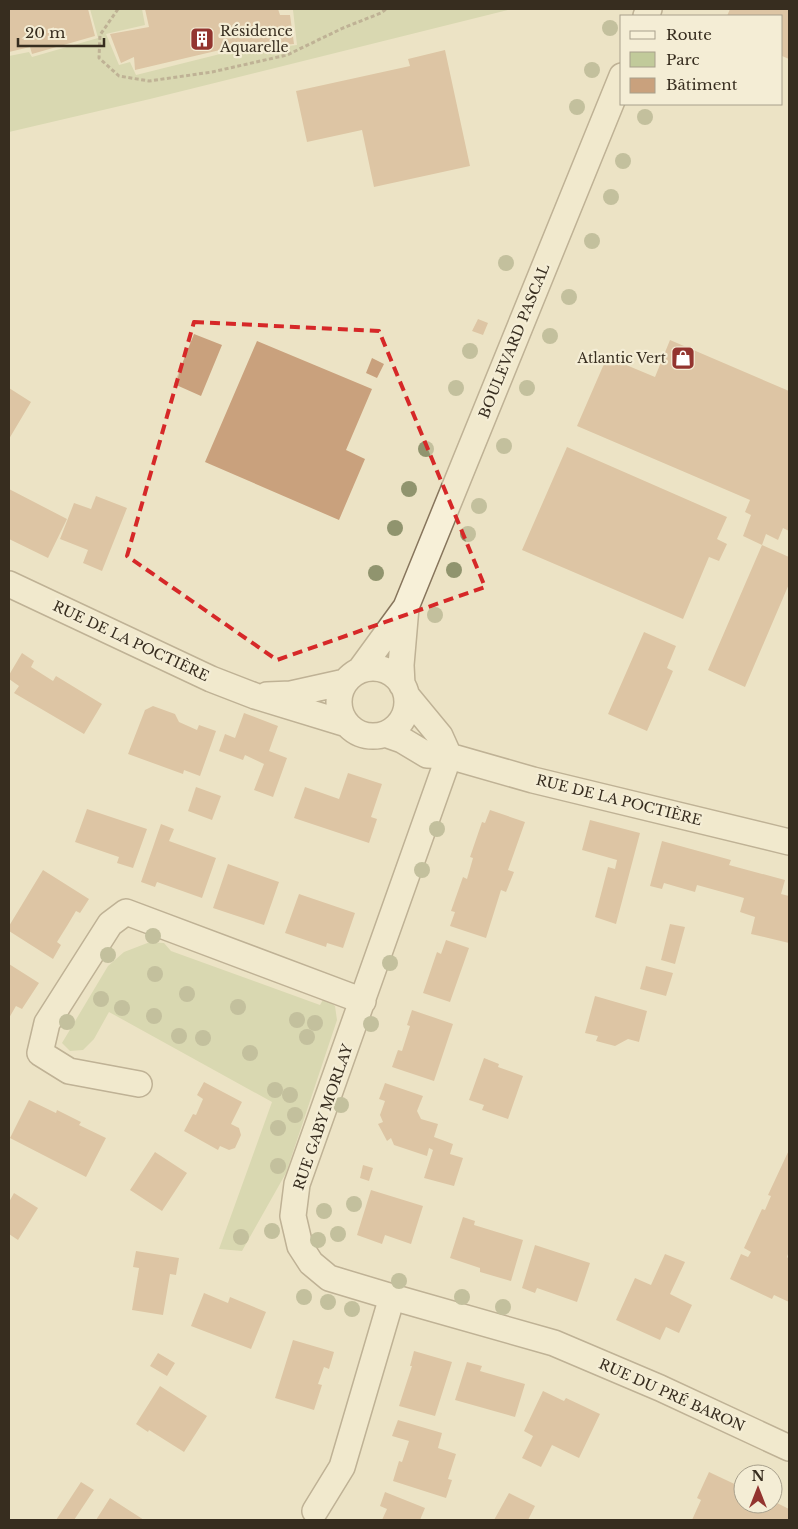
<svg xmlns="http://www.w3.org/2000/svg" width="798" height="1529" viewBox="0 0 798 1529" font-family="'Libre Baskerville',serif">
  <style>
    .green { fill: #c1ca9a }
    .building { fill: #c9a17d }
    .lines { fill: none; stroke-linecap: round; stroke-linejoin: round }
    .street-casing { stroke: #87755c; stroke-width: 28 }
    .path { stroke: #87755c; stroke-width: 3; stroke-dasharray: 4 2.5; stroke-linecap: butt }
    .street { stroke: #f7f0d8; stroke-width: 25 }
    .tree { fill: #90946e }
    .marked { fill: none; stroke: #d62828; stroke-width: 4; stroke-dasharray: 10 6; stroke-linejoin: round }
    .labels { text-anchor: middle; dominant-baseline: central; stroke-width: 4.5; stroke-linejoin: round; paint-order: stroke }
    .poi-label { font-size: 14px; fill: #372d1f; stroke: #f4edd5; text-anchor: start }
    .street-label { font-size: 14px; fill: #372d1f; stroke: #f4edd5 }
  </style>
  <rect width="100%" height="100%" fill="#ece3c5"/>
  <path class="green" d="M90 9H142L145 25 106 34 119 65 130 62 136 75 220 54 297 45 293 10 283 9H512L150 99 9 132V56L29 52 32 57 98 38Z
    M150 942 164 943 171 951 320 1005 324 998 335 1006 337 1020 286 1173 242 1251 219 1249 272 1102 109 1012 94 1039 83 1050 70 1051 62 1043 108 966 124 952Z"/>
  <path class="building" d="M9 9H88L95 36 32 54 30 47 9 52Z
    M145 9H278L280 15H290L294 44 220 50 135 70 134 57 121 63 110 34 149 27Z
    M730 9H789V59L782 56V16H727Z
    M445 50 470 166 374 187 362 130 307 142 296 91 410 66 408 59Z
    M478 319 488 323 483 335 472 331Z
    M194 334 222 345 201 396 174 384Z
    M670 340 789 391V531L783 528 778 540 766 534 762 545 789 557V584L745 687 708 670 762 545 743 536 751 515 745 512 750 500 577 426 607 357 655 377Z
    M257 341 372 389 346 450 365 459 339 520 205 462Z
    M372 358 384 364 377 378 366 373Z
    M9 388 31 402 9 439Z
    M567 447 727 517 717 539 727 544 719 561 709 557 683 619 522 550Z
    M9 489 67 519 48 558 9 539Z
    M96 496 127 508 102 571 83 563 88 550 60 539 74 503 91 509Z
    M644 632 676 646 667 668 673 671 647 731 608 714Z
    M22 653 34 661 31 667 53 681 56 676 102 704 84 734 14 693 19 686 9 679V675Z
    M153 706 175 714 179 722 197 730 199 725 216 731 200 776 184 770 183 774 128 754 145 710Z
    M244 713 278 726 269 751 287 758 273 797 254 790 264 764 245 755 243 760 219 751 225 734 235 738Z
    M348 773 382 784 371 817 377 819 369 843 294 818 305 787 339 799Z
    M196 787 221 796 212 820 188 811Z
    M87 809 147 829 133 868 117 863 119 857 75 842Z
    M490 810 525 822 508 870 514 872 506 892 501 890 486 938 450 926 455 912 451 911 463 877 467 879 473 858 470 857 482 822 485 823Z
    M590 820 640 833 616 924 595 917 608 867 615 869 617 860 582 850Z
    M161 824 174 829 169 841 216 858 202 898 157 882 155 887 141 882Z
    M662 841 731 860 729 865 785 880 781 894 789 896V943L751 934 755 917 740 912 744 898 697 885 695 892 664 883 662 889 650 886Z
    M228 864 279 882 264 925 213 908Z
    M43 870 89 899 80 913 76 911 67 926 57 942 61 945 53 959 9 931V926Z
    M299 894 355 913 343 948 327 943 326 947 285 933Z
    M670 924 685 927 675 964 661 960Z
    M446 940 469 948 450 1002 423 993 437 952 441 954Z
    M9 964 39 983 22 1009 16 1006 9 1018Z
    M646 966 673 973 666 996 640 989Z
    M595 996 647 1011 639 1042 628 1039 615 1046 596 1041 598 1036 585 1033Z
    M412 1010 453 1024 434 1081 392 1067 398 1050 402 1051 410 1026 407 1025Z
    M484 1058 499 1064 498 1067 523 1076 508 1119 482 1110 484 1105 469 1100Z
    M204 1082 242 1102 231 1124 239 1128 241 1135 235 1148 229 1150 220 1146 218 1150 184 1131 193 1114 196 1115 203 1099 197 1095Z
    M385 1083 423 1096 417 1111 421 1119 438 1124 434 1137 453 1144 450 1154 463 1158 454 1186 424 1178 433 1150 429 1148 427 1156 394 1145 391 1138 387 1141 378 1124 383 1122 380 1115 385 1101 379 1099Z
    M29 1100 56 1113 57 1110 81 1122 79 1125 106 1138 86 1177 10 1138Z
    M789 1150V1251L787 1257 789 1259V1302L774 1295 772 1299 730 1279 741 1254 748 1257 751 1252 744 1248 762 1209 765 1210 771 1196 768 1195Z
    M155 1152 187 1173 162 1211 130 1190Z
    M363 1165 373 1168 369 1181 360 1178Z
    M371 1190 423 1206 411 1244 385 1235 382 1244 357 1235Z
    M14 1193 38 1208 18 1240 9 1234V1202Z
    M463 1217 475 1221 474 1225 523 1240 511 1281 480 1272V1268L450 1258Z
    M535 1245 590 1263 577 1302 537 1288 535 1293 522 1288Z
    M136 1251 179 1258 176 1275 170 1274 163 1315 132 1310 139 1268 133 1267Z
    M665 1254 685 1262 670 1294 692 1305 679 1333 666 1327 660 1340 616 1320 635 1278 651 1285Z
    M204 1293 228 1303 230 1297 266 1312 251 1349 191 1326Z
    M293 1340 334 1352 329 1369 324 1367 318 1384 322 1385 314 1410 275 1398Z
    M414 1351 452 1362 435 1416 399 1406 412 1366H410Z
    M158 1353 175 1363 167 1376 150 1366Z
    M467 1362 482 1366 480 1371 525 1384 515 1417 455 1400Z
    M160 1386 207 1416 184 1452 149 1430 148 1432 136 1424Z
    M543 1391 564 1401 566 1398 600 1414 579 1458 552 1445 541 1467 522 1458 533 1436 524 1431Z
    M398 1420 442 1433 438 1448 456 1454 448 1479 452 1480 446 1498 393 1481 399 1461 402 1462 409 1441 392 1436Z
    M709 1472 743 1488V1504H773V1501L789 1509V1520H692L701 1500 697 1498Z
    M81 1482 94 1490 74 1520H56Z
    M385 1492 425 1508 420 1520H382L387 1509 380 1506Z
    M509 1493 535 1506 528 1520H494Z
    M110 1498 144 1520H96Z"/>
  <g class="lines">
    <g class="street-casing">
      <path id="street" d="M646 16 649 9
        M9 584 211 679 255 696 347 724
        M339 702a34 34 0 1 1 68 0a34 34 0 1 1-68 0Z
        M360 670 406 607 622 76
        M402 685 401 665 406 607
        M267 695 291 694 345 682
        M407 696 440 736 449 756
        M385 734 402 740 427 755 449 756 533 780 789 842
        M449 756 297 1184 293 1216 300 1246 311 1263 329 1278 392 1297 554 1343 660 1388 789 1448
        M139 1084 69 1071 40 1053 47 1023 110 924 126 912 363 1001
        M315 1511 342 1467 392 1297"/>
    </g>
    <path class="path" d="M118 9 100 35 99 58 119 76 149 81 212 72 287 55 343 28 381 13 386 9"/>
    <use href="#street" class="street"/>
  </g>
  <g class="tree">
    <circle cx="610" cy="28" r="8"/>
    <circle cx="592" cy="70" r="8"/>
    <circle cx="577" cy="107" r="8"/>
    <circle cx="645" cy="117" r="8"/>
    <circle cx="623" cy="161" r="8"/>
    <circle cx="611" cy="197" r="8"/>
    <circle cx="592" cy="241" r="8"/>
    <circle cx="506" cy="263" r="8"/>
    <circle cx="569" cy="297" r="8"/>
    <circle cx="550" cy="336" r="8"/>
    <circle cx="470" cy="351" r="8"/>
    <circle cx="456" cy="388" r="8"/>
    <circle cx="527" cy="388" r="8"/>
    <circle cx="504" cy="446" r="8"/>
    <circle cx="426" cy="449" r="8"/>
    <circle cx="409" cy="489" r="8"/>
    <circle cx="479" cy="506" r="8"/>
    <circle cx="395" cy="528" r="8"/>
    <circle cx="468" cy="534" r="8"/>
    <circle cx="454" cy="570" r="8"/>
    <circle cx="376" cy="573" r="8"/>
    <circle cx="435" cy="615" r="8"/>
    <circle cx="437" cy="829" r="8"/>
    <circle cx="422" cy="870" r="8"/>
    <circle cx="153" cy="936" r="8"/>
    <circle cx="108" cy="955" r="8"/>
    <circle cx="390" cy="963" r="8"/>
    <circle cx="155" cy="974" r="8"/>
    <circle cx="187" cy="994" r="8"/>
    <circle cx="101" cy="999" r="8"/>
    <circle cx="238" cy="1007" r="8"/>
    <circle cx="122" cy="1008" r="8"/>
    <circle cx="154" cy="1016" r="8"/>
    <circle cx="297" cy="1020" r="8"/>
    <circle cx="67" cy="1022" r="8"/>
    <circle cx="315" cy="1023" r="8"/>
    <circle cx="371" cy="1024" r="8"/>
    <circle cx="179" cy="1036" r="8"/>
    <circle cx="307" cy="1037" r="8"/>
    <circle cx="203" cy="1038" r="8"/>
    <circle cx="250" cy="1053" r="8"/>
    <circle cx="275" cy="1090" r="8"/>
    <circle cx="290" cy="1095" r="8"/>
    <circle cx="341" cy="1105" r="8"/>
    <circle cx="295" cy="1115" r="8"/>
    <circle cx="278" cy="1128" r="8"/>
    <circle cx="278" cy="1166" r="8"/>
    <circle cx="354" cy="1204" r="8"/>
    <circle cx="324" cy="1211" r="8"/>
    <circle cx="272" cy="1231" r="8"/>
    <circle cx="338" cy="1234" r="8"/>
    <circle cx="241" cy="1237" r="8"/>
    <circle cx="318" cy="1240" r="8"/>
    <circle cx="399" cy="1281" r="8"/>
    <circle cx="304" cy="1297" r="8"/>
    <circle cx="462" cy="1297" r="8"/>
    <circle cx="328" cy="1302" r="8"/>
    <circle cx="503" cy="1307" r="8"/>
    <circle cx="352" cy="1309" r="8"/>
  </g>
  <path d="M0 0H798V1529H0ZM194 322 379 331 485 587 277 660 127 556Z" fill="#ece3c5" fill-opacity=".55" fill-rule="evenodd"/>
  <path class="marked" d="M194 322 379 331 485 587 277 660 127 556Z"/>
  <defs>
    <g id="building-square" transform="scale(1.25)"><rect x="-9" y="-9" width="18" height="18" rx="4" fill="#93342f" stroke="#f4edd5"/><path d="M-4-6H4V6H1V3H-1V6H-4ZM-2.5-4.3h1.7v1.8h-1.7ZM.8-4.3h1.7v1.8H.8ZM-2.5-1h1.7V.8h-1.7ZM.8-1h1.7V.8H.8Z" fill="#fff"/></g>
    <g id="shop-square" transform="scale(1.25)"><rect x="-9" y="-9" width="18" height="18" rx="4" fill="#93342f" stroke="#f4edd5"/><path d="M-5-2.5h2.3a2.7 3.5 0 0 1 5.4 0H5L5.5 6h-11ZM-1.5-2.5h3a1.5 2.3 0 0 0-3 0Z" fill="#fff"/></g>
  </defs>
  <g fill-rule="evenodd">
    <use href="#building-square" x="202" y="39"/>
    <use href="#shop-square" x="683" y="358"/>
  </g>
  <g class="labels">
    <g class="poi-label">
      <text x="220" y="31">Résidence<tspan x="220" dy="16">Aquarelle</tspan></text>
      <text x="666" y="358" text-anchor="end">Atlantic Vert</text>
    </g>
    <g class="street-label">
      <text transform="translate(514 341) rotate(-68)">BOULEVARD PASCAL</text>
      <text transform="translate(131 641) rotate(25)">RUE DE LA POCTIÈRE</text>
      <text transform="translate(619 800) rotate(14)">RUE DE LA POCTIÈRE</text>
      <text transform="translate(323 1117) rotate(-71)">RUE GABY MORLAY</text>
      <text transform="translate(672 1395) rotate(24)">RUE DU PRÉ BARON</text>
    </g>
  </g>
  <rect width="798" height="1529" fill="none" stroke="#372d1f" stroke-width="20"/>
  <rect x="620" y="15" width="162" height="90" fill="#f4edd5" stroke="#a8a08c"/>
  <rect x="630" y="31" width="25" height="8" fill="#f7f0d8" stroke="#a8a08c"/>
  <text x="666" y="40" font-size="15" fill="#372d1f">Route</text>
  <rect x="630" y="52" width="25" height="15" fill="#c1ca9a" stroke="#a8a08c"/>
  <text x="666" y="65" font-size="15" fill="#372d1f">Parc</text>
  <rect x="630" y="78" width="25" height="15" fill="#c9a17d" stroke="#a8a08c"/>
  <text x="666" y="90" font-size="15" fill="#372d1f">Bâtiment</text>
  <g transform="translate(758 1489)"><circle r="24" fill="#f4edd5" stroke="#a8a08c"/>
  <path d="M0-4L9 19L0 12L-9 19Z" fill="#93342f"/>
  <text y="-8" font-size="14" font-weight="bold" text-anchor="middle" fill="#372d1f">N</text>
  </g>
  <path d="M18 38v8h86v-8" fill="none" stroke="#372d1f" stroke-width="2.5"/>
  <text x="25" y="38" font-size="15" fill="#372d1f" stroke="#f4edd5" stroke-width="4" paint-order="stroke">20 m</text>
</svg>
